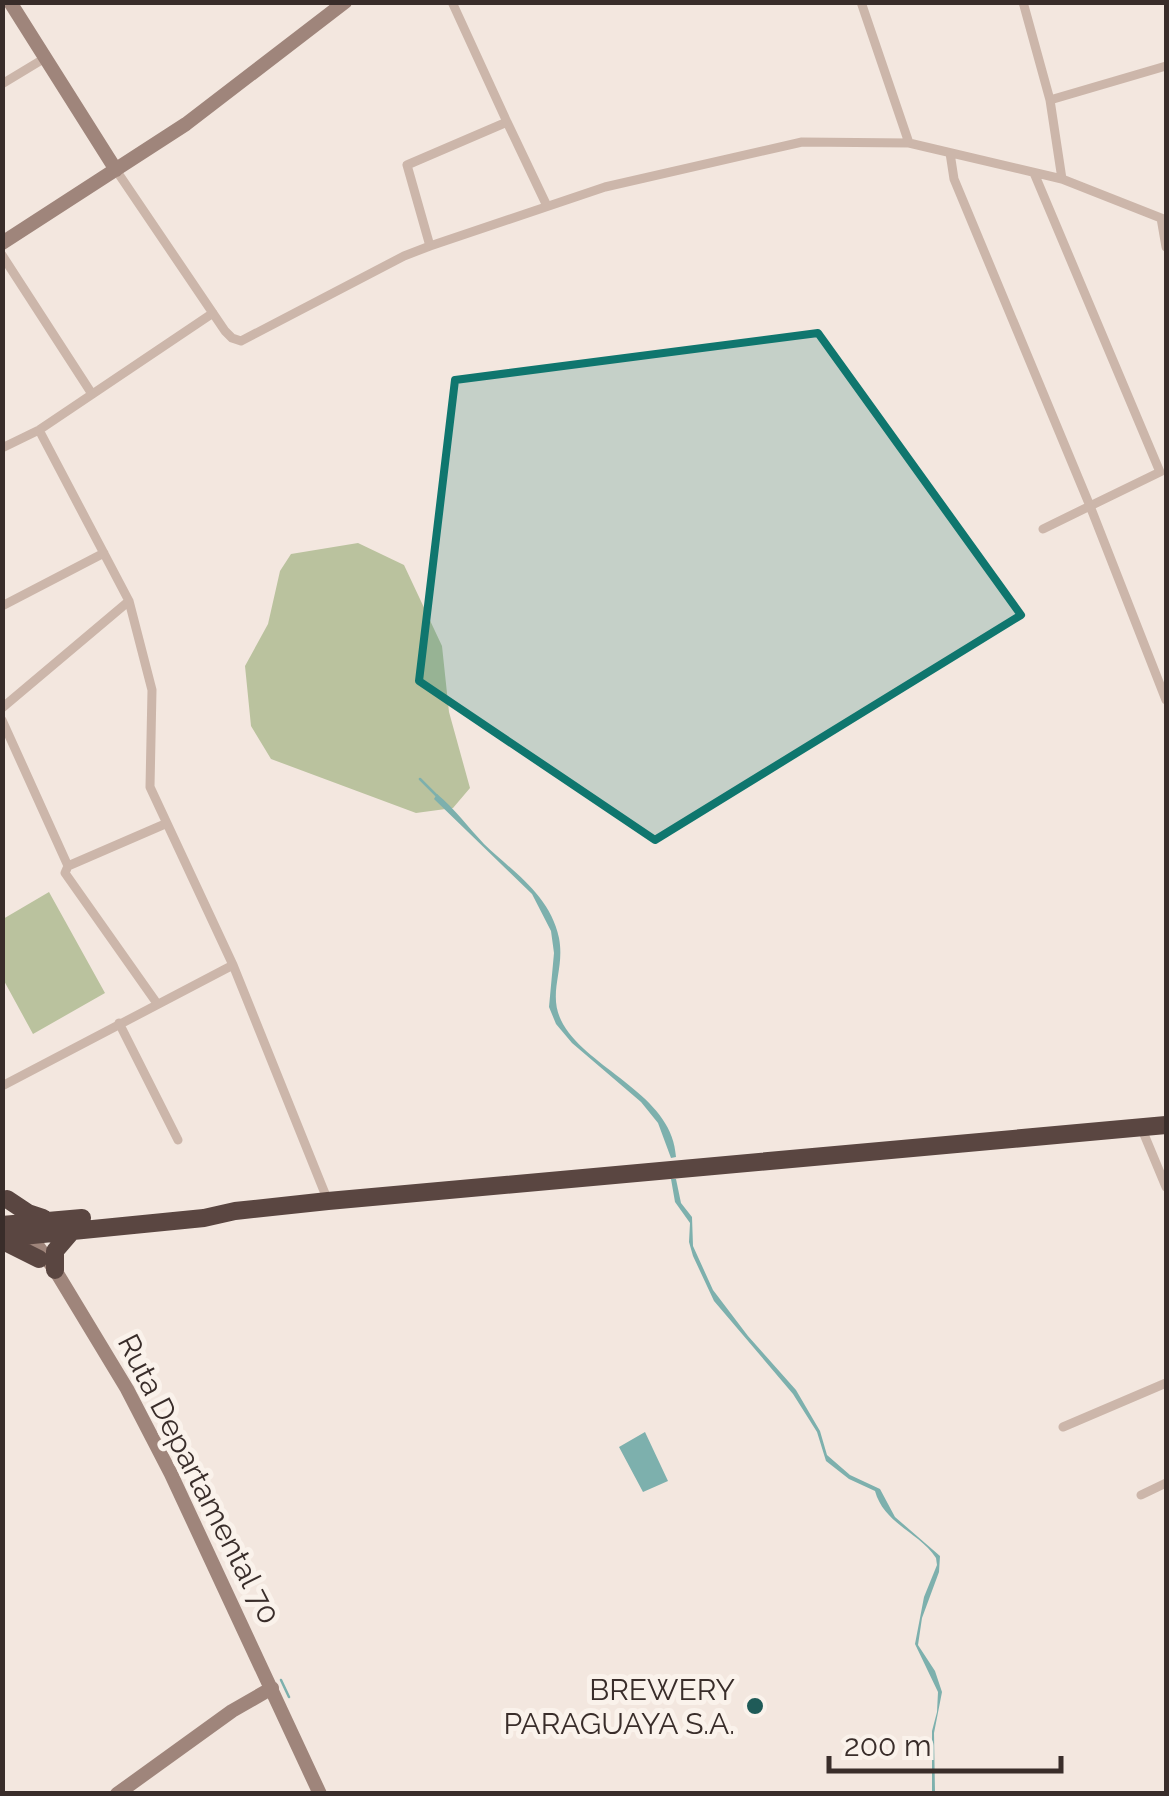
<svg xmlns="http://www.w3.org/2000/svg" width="1169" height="1796" viewBox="0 0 1169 1796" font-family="Raleway,sans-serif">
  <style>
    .green { fill: #bac29e }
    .water { fill: #7db0ad }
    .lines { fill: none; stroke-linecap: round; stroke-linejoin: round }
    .stream { stroke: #7db0ad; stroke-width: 2.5 }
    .street { stroke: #ccb6aa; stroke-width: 9 }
    .secondary { stroke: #9f857b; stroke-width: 14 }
    .highway { stroke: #5a4641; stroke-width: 18 }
    .marked { fill: #0f766e; fill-opacity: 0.2; stroke: #0f766e; stroke-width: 8; stroke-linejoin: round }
    .poi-dot { fill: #1f5b58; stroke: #faf2eb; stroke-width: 4 }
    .labels { text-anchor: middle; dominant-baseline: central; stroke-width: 10; stroke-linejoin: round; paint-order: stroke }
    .street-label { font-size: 30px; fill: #392d2a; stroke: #faf2eb }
    .poi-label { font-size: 30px; fill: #392d2a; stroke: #faf2eb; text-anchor: end }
  </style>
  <rect width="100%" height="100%" fill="#f3e7df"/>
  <path class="green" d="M358 543 404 565 442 646 449 712 470 788 453 808 416 813 271 759 251 726 245 666 268 624 280 571 291 554Z
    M49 892 105 993 33 1034 3 979V919Z"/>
  <path class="water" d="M437 794C455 809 468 827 484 844 513 872 550 895 559 938 566 975 542 998 569 1033 601 1074 673 1099 676 1157L671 1158 658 1123 641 1102 572 1043 556 1024 549 1007 554 953 551 931 532 894 434 799Z
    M671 1179H676L681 1203 692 1217 693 1246 713 1290 748 1336 796 1390 820 1431 827 1455 850 1475 880 1489 895 1517 940 1556 939 1572 922 1618 918 1645 935 1671 942 1692 934 1733 935 1793H932V1731L937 1712 938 1692 915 1644 924 1597 937 1565 936 1558C919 1532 884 1524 875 1491L849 1479 826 1461 817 1432 793 1394 714 1301 693 1256 689 1242 690 1223 675 1202Z
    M645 1432 668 1481 643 1492 619 1447Z"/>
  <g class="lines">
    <path class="stream" d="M420 779 437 796
      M281 1680 289 1697"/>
    <path class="street" d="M861 2 909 143
      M1023 2 1050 100 1062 179
      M2 84 45 58
      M1050 100 1166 66
      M507 122 547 206
      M950 153 954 179 1090 506 1043 529
      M116 170 225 331 232 338 241 341 404 256 430 246 605 187 802 142 909 143 1062 179 1166 220
      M1034 173 1160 472 1090 506 1166 700
      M1161 218 1166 247
      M430 246 407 165 507 122 452 2
      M2 255 92 394
      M39 430 129 601 152 690 150 787 233 965 328 1201
      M2 448 39 430 213 313
      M2 606 104 553
      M2 708 129 601
      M2 720 68 866 65 873 156 1002
      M68 866 165 824
      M119 1023 178 1140
      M2 1086 233 965
      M1141 1127 1166 1187
      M1063 1427 1166 1383
      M1141 1495 1166 1483"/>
    <path class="secondary" d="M10 2 116 170
      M2 243 186 124 345 2
      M27 1231 55 1270 127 1389 171 1474 320 1794
      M117 1794 232 1711 272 1688"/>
    <path class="highway" d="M7 1199 28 1213 43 1218
      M2 1225 82 1218
      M2 1238 204 1218 235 1211 328 1201 1166 1125
      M3 1241 39 1259
      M55 1270V1251L73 1230"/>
  </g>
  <path class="marked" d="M818 333 1021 615 655 840 419 681 455 380Z"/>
  <circle class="poi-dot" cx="755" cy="1706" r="10"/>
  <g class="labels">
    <g class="street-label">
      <text transform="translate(199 1479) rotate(63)">Ruta Departamental 70</text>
    </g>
    <g class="poi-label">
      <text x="735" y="1689">BREWERY<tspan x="735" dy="34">PARAGUAYA S.A.</tspan></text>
    </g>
  </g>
  <rect width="1169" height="1796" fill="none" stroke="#392d2a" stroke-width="10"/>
  <path d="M829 1756v15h232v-15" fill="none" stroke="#392d2a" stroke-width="5"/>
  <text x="844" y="1756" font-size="30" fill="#392d2a" stroke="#faf2eb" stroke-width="8" paint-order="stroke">200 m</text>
</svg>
